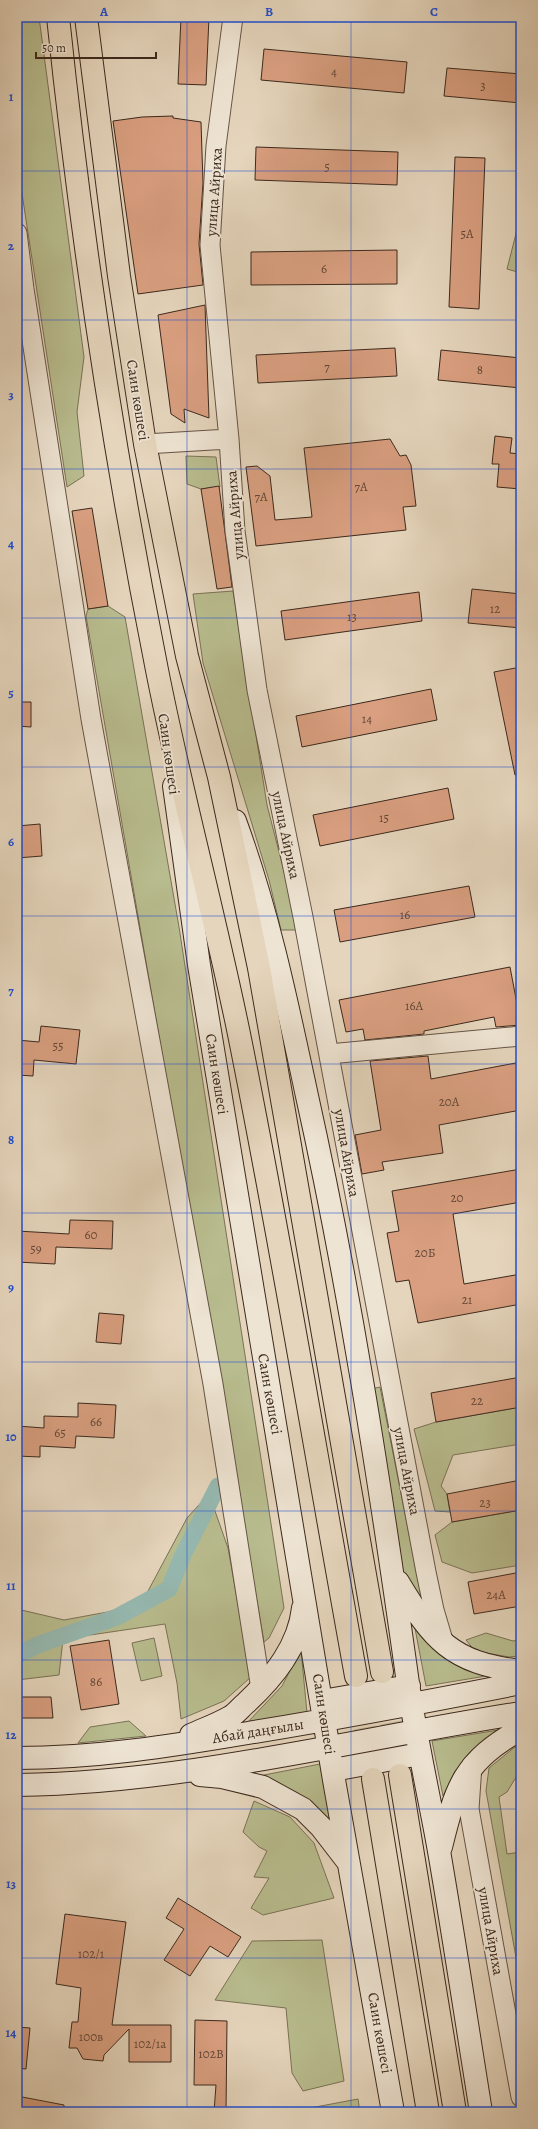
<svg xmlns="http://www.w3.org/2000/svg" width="538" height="2129" viewBox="0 0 538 2129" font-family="Alegreya,serif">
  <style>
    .green { fill: #b8bc8e; stroke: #7a7256 }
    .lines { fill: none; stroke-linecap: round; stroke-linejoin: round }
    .canal { stroke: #96b9b1; stroke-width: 17 }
    .building { fill: #d99f80; stroke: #3c291d }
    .primary-tunnel { stroke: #c3b39c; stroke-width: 22; stroke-dasharray: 22 11; stroke-linecap: butt }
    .street-casing { stroke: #665445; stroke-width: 21 }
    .secondary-casing { stroke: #3c291d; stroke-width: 24 }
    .primary-casing { stroke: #3c291d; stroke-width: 24 }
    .street { stroke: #eee4d3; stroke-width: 19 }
    .secondary { stroke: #eee4d3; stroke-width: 22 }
    .primary { stroke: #e5d5bc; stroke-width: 22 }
    .grid { fill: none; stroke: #1d4ed8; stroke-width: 1; stroke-opacity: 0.55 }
    .labels { text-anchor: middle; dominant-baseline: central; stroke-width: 3.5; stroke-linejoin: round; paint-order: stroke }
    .number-label { font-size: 13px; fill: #634636 }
    .street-label { font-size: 15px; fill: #3c291d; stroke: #eee4d3 }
    .neatline { fill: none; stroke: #1d4ed8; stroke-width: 1.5 }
    .grid-label { font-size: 13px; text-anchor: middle; font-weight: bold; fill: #1d4ed8 }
  </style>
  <rect width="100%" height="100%" fill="#e5d5bc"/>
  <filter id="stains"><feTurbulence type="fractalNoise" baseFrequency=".005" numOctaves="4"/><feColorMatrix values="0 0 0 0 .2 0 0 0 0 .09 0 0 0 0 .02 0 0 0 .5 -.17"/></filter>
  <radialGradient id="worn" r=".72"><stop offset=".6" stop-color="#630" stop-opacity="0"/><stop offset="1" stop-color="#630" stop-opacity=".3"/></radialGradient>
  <path class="green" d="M17 17H39L84 357 77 412 84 476 67 487 17 161Z
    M519 222 521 223V273L507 269Z
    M186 456 216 457 220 487 201 489 187 484Z
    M233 591 267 805 299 930H281L269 880 203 663 193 594Z
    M108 606 125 617 179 927 284 1608 269 1638 264 1642 86 616 88 609Z
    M380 1387 424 1610 401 1573 371 1389Z
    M521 1407V1444L453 1455 441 1486 447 1494 450 1512 435 1511 414 1429 436 1422Z
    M209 1494 228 1548 251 1677 224 1701 181 1719 177 1683 165 1624 63 1639 59 1675 17 1680V1609L64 1620 140 1606 187 1518Z
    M521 1510V1565L472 1573 442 1562 435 1535 452 1522Z
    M413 1618 498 1674 426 1686Z
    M486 1633 513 1641 521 1639V1656L509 1657 475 1651 466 1640Z
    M154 1638 162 1676 141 1681 132 1643Z
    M301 1650 307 1713 247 1723 282 1686Z
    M129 1721 146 1736 78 1743 90 1727Z
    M498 1730 475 1749 455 1771 443 1796 432 1741Z
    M521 1742V1773L518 1774 507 1792 499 1797 507 1854 521 1852V1868L517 1869 521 1889V1985L486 1791 489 1768Z
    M320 1764 331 1824 298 1793 259 1776Z
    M254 1801 290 1817 314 1843 334 1898 263 1915 251 1908 269 1878 254 1877 267 1851 259 1847 243 1832Z
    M322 1940 344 2081 303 2091 292 2073 286 2008 215 2000 252 1941Z
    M358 2099 360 2112 294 2111Z"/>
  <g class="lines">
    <path class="canal" d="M17 1655 40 1644 117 1617 169 1589 183 1555 218 1486"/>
  </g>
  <path class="building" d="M181 17H209L206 85 178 84Z
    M264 49 407 62 404 93 261 80Z
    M447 68 521 74V103L444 96Z
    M173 116V118L201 122 203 183 199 244 203 285 138 294 113 121 142 117Z
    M256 147 398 152 397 185 255 180Z
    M455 157 485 158 479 309 449 307Z
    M397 250V284L251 285V252Z
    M205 305 209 418 184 409 185 423 171 414 158 315Z
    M395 348 397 376 258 383 256 355Z
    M441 350 521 358V388L438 380Z
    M495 436 512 438 510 453 521 454V489L497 487 499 464H492Z
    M390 439 400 456 406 455 411 465 416 506 403 507 406 530 256 546 246 467 257 466 270 476 275 520 312 517 304 448Z
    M219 486 232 587 217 589 201 489Z
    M92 508 108 606 88 609 72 511Z
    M472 589 521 594V628L468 623Z
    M419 592 422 621 285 640 281 611Z
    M521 667V775H515L494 672Z
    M431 689 437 720 302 747 296 716Z
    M17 702H31V727L17 726Z
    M448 788 454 819 320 846 313 815Z
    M40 824 42 856 17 858V826Z
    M469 886 475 917 340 942 334 910Z
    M510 967 521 1025 496 1027 494 1017 424 1031V1034L365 1040 363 1029 346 1032 339 1000Z
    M41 1026 80 1030 76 1064 34 1060 33 1076 17 1075V1040L39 1042Z
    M428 1056 431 1079 521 1062V1110L439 1125 443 1153 382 1162 384 1170 362 1174 355 1135 381 1130 370 1061Z
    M521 1169V1202L453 1214 464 1284 521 1274V1304L418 1323 409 1280 396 1282 387 1233 399 1231 392 1191Z
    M70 1220 113 1221 112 1249 56 1247 55 1264 17 1262V1231L69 1234Z
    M99 1313 124 1315 121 1344 96 1342Z
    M521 1377V1407L436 1422 431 1393Z
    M78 1403 116 1405 114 1438 76 1436 75 1448 40 1446V1457L17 1456V1426L44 1428V1416L78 1417Z
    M521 1480V1510L452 1522 447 1494Z
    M521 1572V1606L474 1614 468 1582Z
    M109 1640 119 1704 81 1710 70 1646Z
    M17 1697H51L53 1718H17Z
    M178 1898 241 1937 228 1957 210 1946 190 1976 164 1960 184 1929 166 1918Z
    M65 1914 126 1922 112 2025H171V2062H129V2029L104 2055 103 2061 83 2059 77 2048H69L72 2022H78L81 1988 56 1984Z
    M195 2020 227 2021 226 2112H214L216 2085H194Z
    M17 2027 30 2028 26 2069 17 2068Z
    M17 2096 64 2105V2112H17Z"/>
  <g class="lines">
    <path class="primary-tunnel" d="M385 1690 397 1755
      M359 1695 370 1759"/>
    <g class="street-casing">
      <path id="street" d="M233 17 216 146 210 245 229 439 235 531 257 690 303 917 426 1572 434 1610 444 1644
        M17 233 24 289 91 719 213 1384 261 1689
        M145 444 229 439
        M329 1054 521 1036
        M472 1765 469 1809 521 2097"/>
    </g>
    <g class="secondary-casing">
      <path id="secondary" d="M174 786 199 965 334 1780 393 2112
        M235 821C268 911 287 1003 307 1096 349 1285 379 1477 406 1669 414 1730 428 1790 439 1851 454 1938 467 2025 481 2112
        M398 1582C433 1640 451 1663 521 1671
        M322 1701 409 1686
        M191 1735C204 1729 218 1724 230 1717 236 1714 241 1707 246 1703 274 1677 299 1646 303 1608
        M17 1758C95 1758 171 1746 248 1733 339 1718 430 1701 521 1683
        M333 1770 420 1754
        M200 1775 222 1777 263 1787 303 1809 321 1827 348 1862
        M17 1785C186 1783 354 1739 521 1713
        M441 1847C456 1786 464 1761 521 1729"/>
    </g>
    <g class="primary-casing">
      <path id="primary" d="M58 17C81 236 114 454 157 670 181 792 214 912 239 1034 282 1247 317 1462 356 1676
        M86 17 119 276 145 444 187 656 219 777 259 968 382 1672
        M400 1775 455 2112
        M373 1779 428 2112"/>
    </g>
    <use href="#street" class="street"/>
    <use href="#secondary" class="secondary"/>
    <use href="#primary" class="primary"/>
  </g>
  <path class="grid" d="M187 17V2112M351 17V2112M17 171H521M17 320H521M17 469H521M17 618H521M17 767H521M17 916H521M17 1064H521M17 1213H521M17 1362H521M17 1511H521M17 1660H521M17 1809H521M17 1958H521"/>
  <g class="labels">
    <g class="number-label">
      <text x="334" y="71">4</text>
      <text x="483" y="85">3</text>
      <text x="327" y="166">5</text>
      <text x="467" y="233">5А</text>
      <text x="324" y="268">6</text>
      <text x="327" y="366">7</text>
      <text x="480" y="369">8</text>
      <text x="361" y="486">7А</text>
      <text x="261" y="496">7А</text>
      <text x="495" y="608">12</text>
      <text x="352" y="616">13</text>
      <text x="367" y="718">14</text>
      <text x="384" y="817">15</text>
      <text x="405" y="914">16</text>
      <text x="414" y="1005">16А</text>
      <text x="58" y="1045">55</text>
      <text x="449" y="1101">20А</text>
      <text x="457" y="1197">20</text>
      <text x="91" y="1234">60</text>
      <text x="36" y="1248">59</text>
      <text x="425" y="1252">20Б</text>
      <text x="467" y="1299">21</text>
      <text x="477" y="1400">22</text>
      <text x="96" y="1421">66</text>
      <text x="60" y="1432">65</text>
      <text x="485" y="1502">23</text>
      <text x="496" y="1594">24А</text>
      <text x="96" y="1681">86</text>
      <text x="91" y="1953">102/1</text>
      <text x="91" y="2036">100в</text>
      <text x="150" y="2043">102/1а</text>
      <text x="211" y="2053">102В</text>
    </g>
    <g class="street-label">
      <text transform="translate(214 192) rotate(-86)">улица Айриха</text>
      <text transform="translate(138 400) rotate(81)">Саин көшесі</text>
      <text transform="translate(235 515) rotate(-95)">улица Айриха</text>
      <text transform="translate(169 754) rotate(82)">Саин көшесі</text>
      <text transform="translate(286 835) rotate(78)">улица Айриха</text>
      <text transform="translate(217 1074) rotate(81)">Саин көшесі</text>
      <text transform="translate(347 1153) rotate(80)">улица Айриха</text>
      <text transform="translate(270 1394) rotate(80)">Саин көшесі</text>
      <text transform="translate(407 1471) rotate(79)">улица Айриха</text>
      <text transform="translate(324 1714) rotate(81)">Саин көшесі</text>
      <text transform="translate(258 1731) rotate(-9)">Абай даңғылы</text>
      <text transform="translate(491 1931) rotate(80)">улица Айриха</text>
      <text transform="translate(380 2033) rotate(80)">Саин көшесі</text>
    </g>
  </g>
  <rect width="538" height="2129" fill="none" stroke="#e5d5bc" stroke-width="44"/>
  <path d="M36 52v6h120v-6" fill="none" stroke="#3c291d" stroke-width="2"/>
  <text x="42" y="52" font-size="12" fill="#3c291d" stroke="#eee4d3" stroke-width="3" paint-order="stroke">50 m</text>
  <rect x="22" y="22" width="494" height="2085" class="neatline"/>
  <g class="grid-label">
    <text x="104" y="16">A</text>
    <text x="269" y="16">B</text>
    <text x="434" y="16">C</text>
    <text x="11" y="101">1</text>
    <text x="11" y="250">2</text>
    <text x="11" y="399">3</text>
    <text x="11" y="548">4</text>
    <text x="11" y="697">5</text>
    <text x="11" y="846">6</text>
    <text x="11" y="995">7</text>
    <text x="11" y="1144">8</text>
    <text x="11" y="1292">9</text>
    <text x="11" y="1441">10</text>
    <text x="11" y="1590">11</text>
    <text x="11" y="1739">12</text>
    <text x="11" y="1888">13</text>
    <text x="11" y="2037">14</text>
  </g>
  <rect width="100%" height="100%" filter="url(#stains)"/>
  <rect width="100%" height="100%" fill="url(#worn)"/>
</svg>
